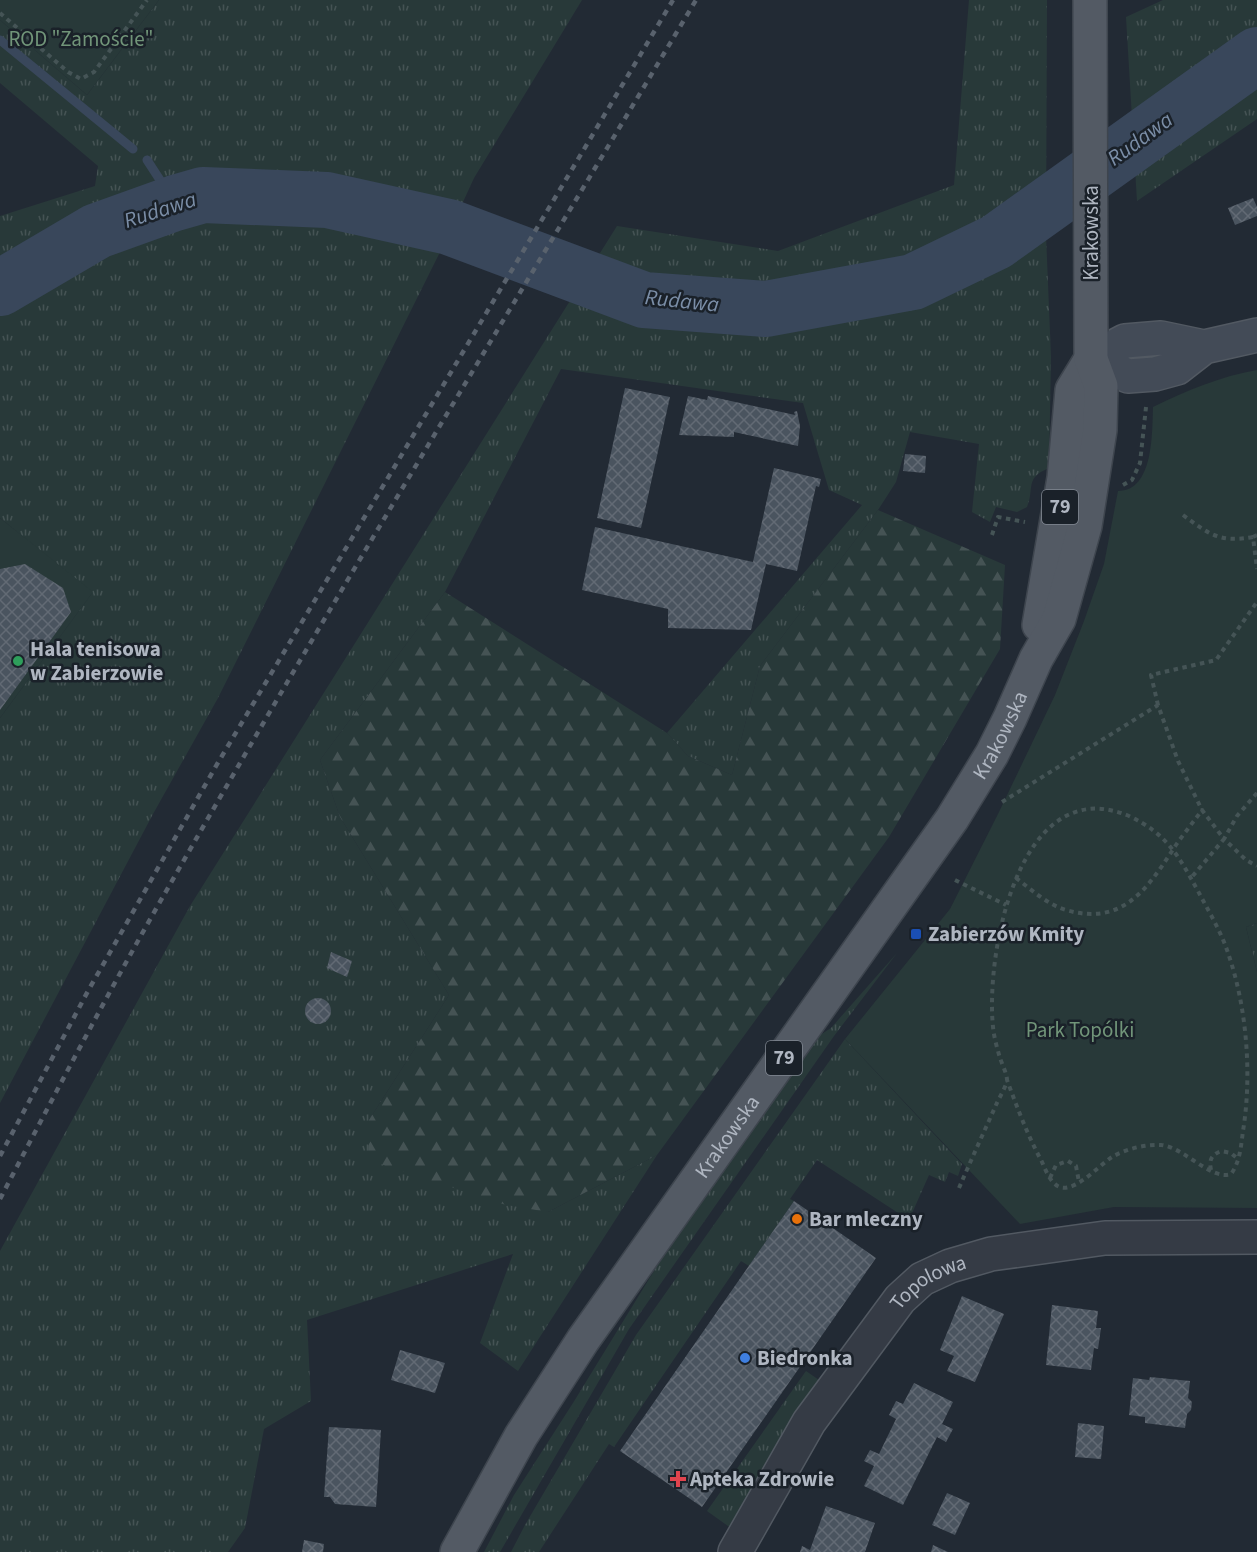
<svg xmlns="http://www.w3.org/2000/svg" width="1257" height="1552" viewBox="0 0 1257 1552" font-family="'Source Sans 3',sans-serif">
  <style>
    .grass { fill: url(#grass-tufts) }
    .forest { fill: url(#forest-firs) }
    .green { fill: #283939 }
    .lines { fill: none; stroke-linecap: round; stroke-linejoin: round }
    .stream { stroke: #39475b; stroke-width: 9 }
    .river { stroke: #39475b; stroke-width: 56 }
    .building { fill: url(#building-cross-hatch) }
    .minor-casing { stroke: #525962; stroke-width: 36 }
    .secondary-casing { stroke: #525962; stroke-width: 36 }
    .primary-casing { stroke: #3e454e; stroke-width: 36 }
    .path { stroke: #455456; stroke-width: 4; stroke-dasharray: 4.5 4.5; stroke-linecap: butt }
    .minor { stroke: #353b45; stroke-width: 33 }
    .secondary { stroke: #434b57; stroke-width: 33 }
    .primary { stroke: #535a64; stroke-width: 33 }
    .rail { stroke: #59626d; stroke-width: 4.5; stroke-dasharray: 6 6; stroke-linecap: butt }
    .leisure-dot { fill: #2e9e5b; stroke: #1a2129; stroke-width: 2 }
    .transit-dot { fill: #1a4fb4; stroke: #1a2129; stroke-width: 2 }
    .food-dot { fill: #e8710a; stroke: #1a2129; stroke-width: 2 }
    .shop-dot { fill: #3f7fe0; stroke: #1a2129; stroke-width: 2 }
    .health-dot { fill: #e0444e; stroke: #1a2129; stroke-width: 2 }
    .labels { text-anchor: middle; dominant-baseline: central; stroke-width: 5; stroke-linejoin: round; paint-order: stroke }
    .shield { fill: #1a2129; stroke: #828993; stroke-width: 1.5 }
    .shield-label { font-size: 20px; font-weight: bold; fill: #afb6c1 }
    .park-label { font-size: 21px; fill: #719579; stroke: #1a2129 }
    .street-label { font-size: 21px; fill: #afb6c1; stroke: #1a2129 }
    .poi-label { font-size: 21px; font-weight: bold; fill: #afb6c1; stroke: #1a2129; text-anchor: start }
    .water-label { font-size: 22px; font-style: italic; fill: #7b8ea7; stroke: #1a2129 }
  </style>
  <defs>
    <pattern id="grass-tufts" width="24" height="20" patternUnits="userSpaceOnUse" patternTransform="scale(1.5)"><rect width="24" height="20" fill="#283939"/><path d="M3 7l-1-3M5 7V3M7 7l1-3M15 17l-1-3M17 17v-4M19 17l1-3" fill="none" stroke="#455354"/></pattern>
    <pattern id="forest-firs" width="22" height="20" patternUnits="userSpaceOnUse" patternTransform="scale(1.5)"><rect width="22" height="20" fill="#283939"/><path d="M5 1l3.5 6h-7zM16 11l3.5 6h-7z" fill="#455354"/></pattern>
    <pattern id="building-cross-hatch" width="8" height="8" patternUnits="userSpaceOnUse" patternTransform="scale(1.5)"><rect width="8" height="8" fill="#4a545f"/><path d="M0 0l8 8M0 8l8-8" fill="none" stroke="#626a74"/></pattern>
  </defs>
  <rect width="100%" height="100%" fill="#222a34"/>
  <path class="grass" d="M159 0H582L474 178 440 252 218 698 153 814 0 1103V718L92 593 0 518V216L95 186 98 166 0 83V20L87 95Z
    M969 0H1047L1046 235 1051 357 1049 468C1024 478 1035 488 1027 507L1017 512 996 507 990 522 972 512 979 444 910 432 896 482 878 510 760 666 732 775 688 756 667 733 862 505 829 490 803 403 561 369 445 592 320 760 340 817 449 995 369 1120 548 1212 657 1155 518 1371 480 1343 513 1254 307 1320 311 1401 264 1429 245 1528 228 1552H0V1251L190 906 617 226 778 251 954 185Z
    M1163 0H1257V119L1137 201 1126 17Z
    M1257 923V972L1246 927Z
    M897 953 834 1036 629 1329 500 1552H484L514 1495 573 1403 657 1266 820 1035 831 1028Z
    M845 1039 962 1164 958 1176 949 1172 945 1182 929 1175 909 1220 817 1160 790 1199 794 1201 749 1266 741 1261 614 1447 609 1444 539 1552H511L525 1525 636 1335Z
    M806 1371 819 1380 798 1410 735 1531 707 1511Z"/>
  <path class="forest" d="M878 510 1005 565 1000 649 889 837 657 1155 548 1212 506 1205 368 1160 369 1120 449 995 340 817 320 760 445 592 667 733 688 756 732 775 760 666Z"/>
  <path class="green" d="M0 0H159L87 95 0 20Z
    M1257 370V923L1246 927 1257 972V1208L1114 1207 1020 1224 845 1039 950 909 999 812 1055 695 1084 621 1104 564 1118 491C1154 491 1152 432 1153 407 1186 391 1221 376 1257 370Z
    M0 518 93 592 0 718Z"/>
  <g class="lines">
    <path class="stream" d="M0 40 133 149
      M147 160 175 203"/>
    <path class="river" d="M0 288 97 231 175 203 203 195 327 200 449 227 644 300 766 309 913 282 996 242 1257 55"/>
  </g>
  <path class="building" d="M1253 198 1257 207V216L1235 225 1228 208Z
    M625 388 670 397 641 528 597 518Z
    M688 396 707 400 708 396 795 415 794 412 797 411 800 426 798 446 734 432V437L679 435Z
    M905 454 926 456 925 473 903 471Z
    M774 468 821 479 819 487 816 486 797 571 766 564 751 630 668 628V609L582 590 595 527 753 562Z
    M25 564 63 588 71 612 0 710V569Z
    M331 952 352 961 347 977 327 968Z
    M305 1011a13 13 0 1 1 26 0a13 13 0 1 1-26 0Z
    M794 1201 876 1258 702 1507 620 1451Z
    M962 1296 1004 1314 975 1382 947 1371 954 1356 940 1350Z
    M1052 1305 1098 1311 1096 1328H1101L1098 1349 1094 1348 1091 1370 1046 1365Z
    M400 1350 445 1363 435 1393 391 1380Z
    M1150 1377 1190 1381 1188 1398 1192 1402 1191 1410 1187 1414 1185 1428 1145 1423V1417L1129 1415 1133 1378 1149 1380Z
    M914 1383 953 1402 942 1424 953 1429 946 1442 937 1437 903 1505 864 1486 874 1466 864 1461 870 1450 879 1454 896 1419 889 1415 896 1401 903 1404Z
    M1078 1423 1104 1426 1101 1459 1075 1457Z
    M329 1427 381 1430 376 1507 335 1504 330 1497H324Z
    M947 1493 970 1503 955 1535 932 1525Z
    M826 1506 875 1523 865 1552H800L802 1546 810 1550Z
    M304 1540 324 1544 323 1552H302Z
    M933 1545 948 1552H931Z"/>
  <g class="lines">
    <g class="minor-casing">
      <g id="minor">
        <path id="s1" d="M735 1552 809 1422 900 1299 922 1279 950 1266 991 1254 1105 1238 1257 1237"/>
      </g>
    </g>
    <g class="secondary-casing">
      <path id="secondary" d="M1091 359 1125 341 1161 338 1204 347 1257 335
        M1091 359 1128 376 1155 374 1177 368 1204 347"/>
    </g>
    <g class="primary-casing">
      <g id="primary">
        <path d="M1039 625 1064 478 1072 390 1091 359"/>
        <path id="s2" d="M457 1552 521 1436 583 1340 952 819 992 754 1010 718 1036 659 1059 619 1085 526 1100 430 1101 386 1091 359 1090 0"/>
      </g>
    </g>
    <path class="path" d="M0 13 68 72 81 79 94 72 147 0
      M1123 485 1132 480 1140 463 1146 407
      M1183 515C1209 534 1219 543 1253 537
      M992 535 998 517 1025 522
      M1257 535 1253 537 1257 569
      M1158 705 1151 675 1216 660 1257 602
      M1257 793 1237 816 1224 839 1246 860 1257 866
      M1002 802 1158 705 1178 761 1202 810
      M1016 878C1032 890 1048 905 1066 910 1121 926 1146 891 1172 851 1181 837 1192 824 1202 810L1224 839 1191 878
      M955 880 1006 905
      M1211 1170C1209 1160 1211 1155 1221 1151L1231 1153 1239 1160
      M1050 1178 1056 1165 1068 1161 1076 1166 1079 1182
      M959 1188C971 1160 984 1132 996 1105 999 1098 1006 1087 1007 1080 1007 1074 1002 1064 1000 1058 997 1048 994 1037 993 1027 987 967 1007 849 1064 817 1086 805 1107 807 1129 816 1167 834 1178 855 1198 891 1209 912 1222 933 1229 956 1247 1009 1252 1076 1243 1131 1241 1146 1240 1162 1231 1174 1211 1181 1184 1147 1161 1145 1145 1144 1126 1149 1112 1157 1099 1165 1070 1199 1055 1184 1048 1178 1045 1168 1041 1160 1027 1134 1017 1107 1007 1080"/>
    <use href="#minor" class="minor"/>
    <use href="#secondary" class="secondary"/>
    <use href="#primary" class="primary"/>
    <path class="rail" d="M0 1156 88 991 216 766 673 0
      M0 1199C57 1090 114 981 176 874 344 580 522 291 696 0"/>
  </g>
  <circle class="leisure-dot" cx="18" cy="661" r="6"/>
  <rect class="transit-dot" x="910" y="928" width="12" height="12" rx="3"/>
  <circle class="food-dot" cx="797" cy="1219" r="6"/>
  <circle class="shop-dot" cx="745" cy="1358" r="6"/>
  <path class="health-dot" d="M675 1470h6v6h6v6h-6v6h-6v-6h-6v-6h6z"/>
  <g class="labels">
    <g class="shield">
      <rect x="1042" y="490" width="36" height="34" rx="4.5"/>
      <rect x="766" y="1041" width="36" height="34" rx="4.5"/>
    </g>
    <g class="shield-label">
      <text x="1060" y="507">79</text>
      <text x="784" y="1058">79</text>
    </g>
    <g class="park-label">
      <text x="81" y="39">ROD "Zamoście"</text>
      <text x="1080" y="1030">Park Topólki</text>
    </g>
    <g class="street-label">
      <text transform="translate(1091 233) rotate(-90)">Krakowska</text>
      <text stroke="none"><textPath href="#s2" startOffset="982">Krakowska</textPath></text>
      <text stroke="none"><textPath href="#s2" startOffset="496">Krakowska</textPath></text>
      <text stroke="none"><textPath href="#s1" startOffset="336">Topolowa</textPath></text>
    </g>
    <g class="poi-label">
      <text x="30" y="649">Hala tenisowa<tspan x="30" dy="24">w Zabierzowie</tspan></text>
      <text x="928" y="934">Zabierzów Kmity</text>
      <text x="809" y="1219">Bar mleczny</text>
      <text x="757" y="1358">Biedronka</text>
      <text x="690" y="1479">Apteka Zdrowie</text>
    </g>
    <g class="water-label">
      <text transform="translate(1140 139) rotate(-36)">Rudawa</text>
      <text transform="translate(160 210) rotate(-18)">Rudawa</text>
      <text transform="translate(682 301) rotate(6)">Rudawa</text>
    </g>
  </g>
</svg>
